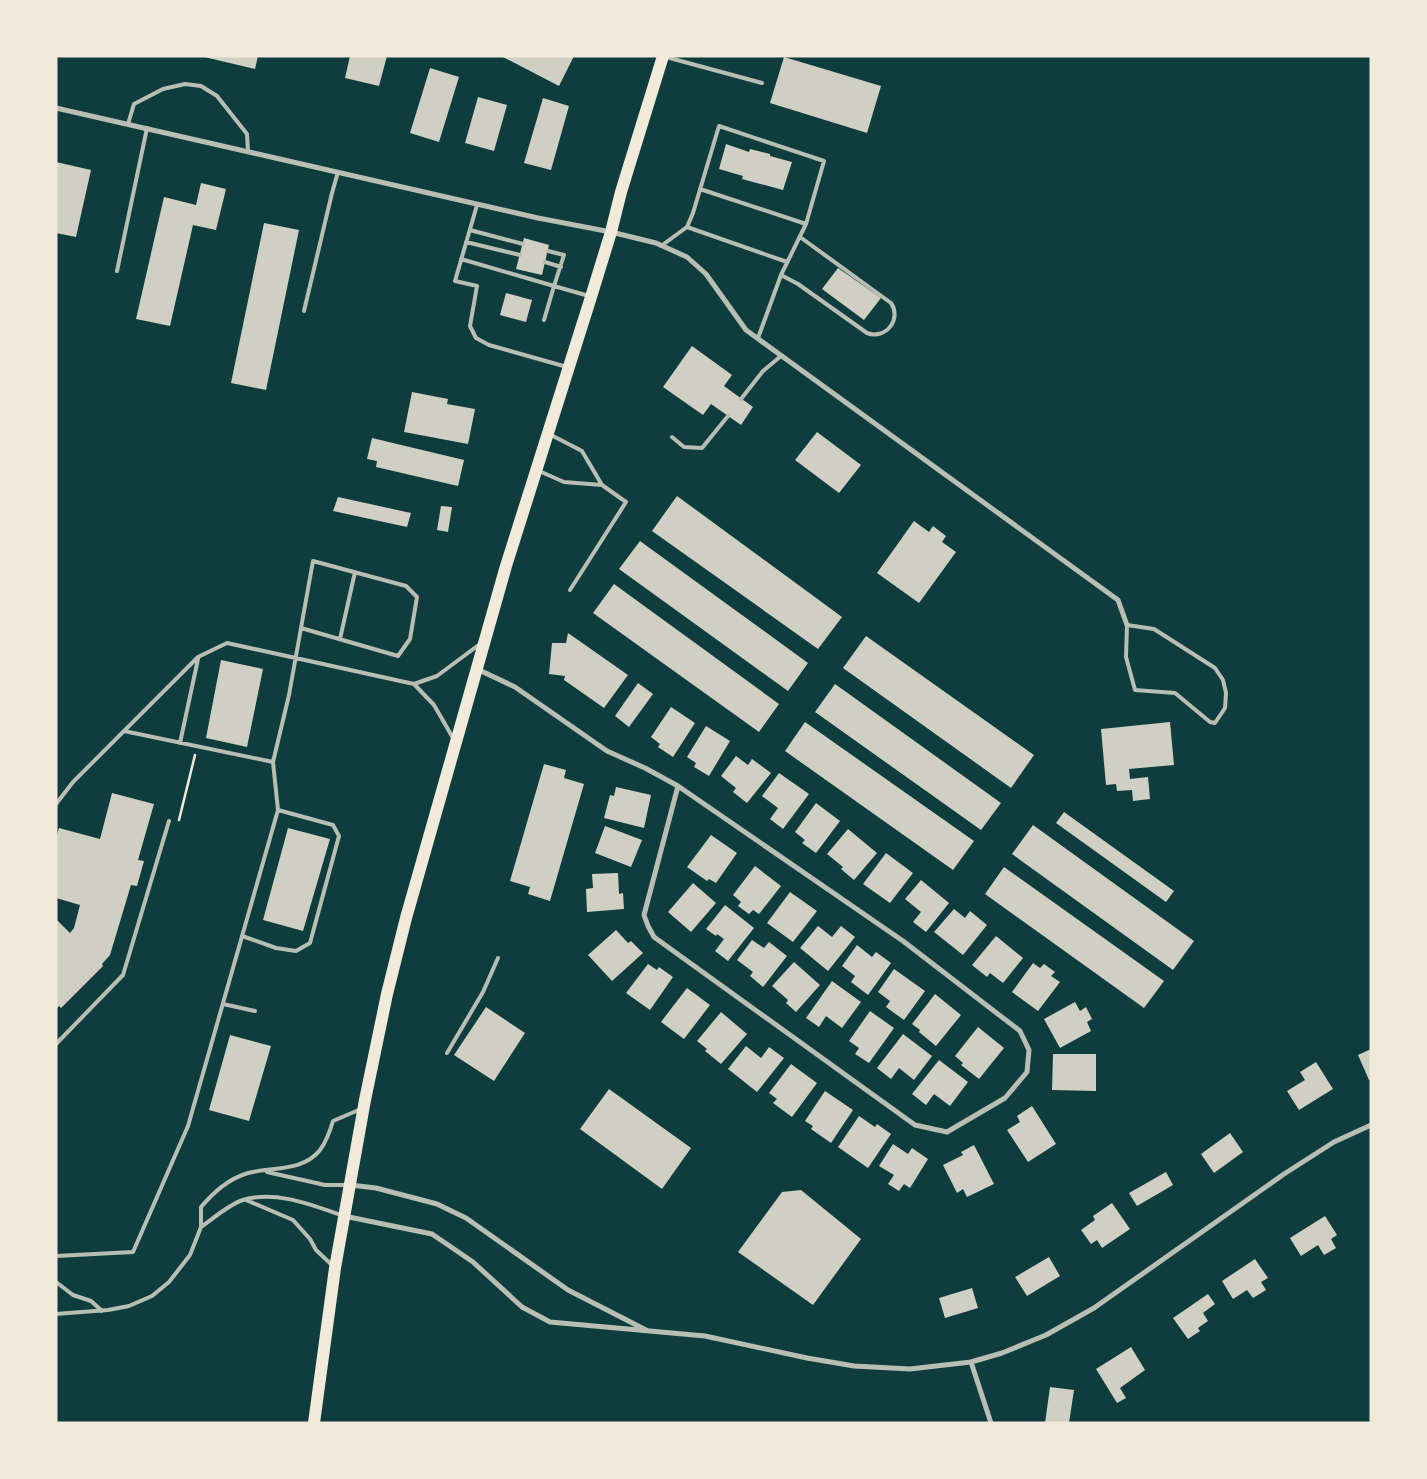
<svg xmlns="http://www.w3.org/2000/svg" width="1427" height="1479" viewBox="0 0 1427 1479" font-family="Montserrat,sans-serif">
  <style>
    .building { fill: #cfcfc3 }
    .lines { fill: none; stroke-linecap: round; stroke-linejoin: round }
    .path { stroke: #f1e9da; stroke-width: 2.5 }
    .service { stroke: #b8beb3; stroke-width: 4 }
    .minor { stroke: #b8beb3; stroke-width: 5 }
    .primary { stroke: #f1e9da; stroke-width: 12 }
  </style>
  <rect width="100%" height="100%" fill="#0f3d3e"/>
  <path class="building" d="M200 56H258L255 69Z
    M350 56H387L379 86 345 78Z
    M501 56H574L559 86Z
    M784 57 881 86 867 133 770 103Z
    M430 68 459 77 439 142 410 133Z
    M478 97 507 105 494 151 465 143Z
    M543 98 569 106 551 170 524 163Z
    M726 144 749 152 750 149 770 154V156L792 162 783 190 742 179 743 176 719 169Z
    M56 162 91 170 76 237 56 233Z
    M201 183 226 189 216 230 193 225 170 326 136 319 164 197 196 205Z
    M264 223 299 230 266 390 231 383Z
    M524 238 549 245 542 275 516 269Z
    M838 268 881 298 864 320 822 289Z
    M506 293 532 300 526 322 500 315Z
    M692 346 732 375 724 386 753 407 741 425 711 404 703 415 663 387Z
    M412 392 448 399 447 404 475 409 468 444 404 432Z
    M817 432 861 465 839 493 795 460Z
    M372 438 464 460 458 486 376 467 377 461 367 459Z
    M677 496 842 617 818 649 652 531Z
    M338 497 411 513 407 527 333 511Z
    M441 506 452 507 448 532 437 530Z
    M914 521 929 532 933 526 946 536 942 542 956 552 919 603 877 573Z
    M640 541 808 663 788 691 619 569Z
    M614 584 779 704 759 732 593 613Z
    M568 633 628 675 604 708 564 680 565 676 549 674 552 643H566Z
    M866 636 1034 755 1011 788 843 668Z
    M221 660 263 669 247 747 206 738Z
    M638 683 653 694 629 727 615 716Z
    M835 684 1001 803 981 830 815 712Z
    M671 707 695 723 673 757 658 747 660 744 651 737Z
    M805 722 974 841 953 870 785 751Z
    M1170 722 1174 765 1129 769 1130 779 1148 777 1150 799 1133 801 1132 790 1117 791 1116 784 1106 785 1101 729Z
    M706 726 730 741 709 776 694 767 696 763 687 757Z
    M736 756 748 765 752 759 771 773 747 803 733 792 736 788 721 776Z
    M544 764 566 770 564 778 584 784 550 901 528 894 530 887 510 881Z
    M779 773 809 794 783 829 770 819 778 808 762 796Z
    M616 787 651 795 644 828 604 818 610 795 614 796Z
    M112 793 154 804 138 860 144 861 137 886 131 885 110 955 102 964 103 966 61 1008 59 1006 56 1009V919L70 933 74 928 80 905 56 898V838L59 828 100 839Z
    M816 803 840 821 816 853 802 843 805 840 795 832Z
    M1064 812 1174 891 1166 902 1056 823Z
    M1033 825 1194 941 1173 970 1012 854Z
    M605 826 642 840 631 867 595 853Z
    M288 828 330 839 303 931 263 920Z
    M848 829 877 853 854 880 841 869 843 867 827 854Z
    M711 835 737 853 716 883 709 879 707 881 687 867Z
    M886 853 913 873 890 903 863 884Z
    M755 866 781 886 759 914 753 910 749 914 738 906 741 902 733 895Z
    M1004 867 1164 981 1144 1008 985 894Z
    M618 873 619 894 623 893 624 909 587 912 586 889 593 888 592 874Z
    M921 880 949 903 926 932 913 922 921 912 905 899Z
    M693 883 716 903 691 932 668 912Z
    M790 892 817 911 793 942 767 923Z
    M725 905 754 928 728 961 715 951 724 939 717 934 716 936 706 929Z
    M954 909 965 918 970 911 987 925 963 955 934 932Z
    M818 926 832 937 841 926 855 937 828 971 800 948Z
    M616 930 628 943 631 941 643 953 612 981 588 955Z
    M996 936 1023 958 1003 983 990 973 987 977 972 965Z
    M752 940 764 948 769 942 787 956 763 987 750 976 753 972 737 960Z
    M857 945 872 957 876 952 891 963 868 995 851 982 855 976 842 966Z
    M794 962 820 985 796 1012 786 1003 788 1000 772 986Z
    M1033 963 1040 968 1044 964 1055 972 1051 976 1060 982 1038 1011 1012 992Z
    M648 964 657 970 659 967 673 977 650 1010 626 993Z
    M894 969 925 991 904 1020 886 1007 890 1001 878 992Z
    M832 981 861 1002 842 1028 826 1016 819 1027 806 1018Z
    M687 988 710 1005 684 1039 661 1022Z
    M935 994 961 1015 936 1046 919 1032 920 1030 912 1024Z
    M1075 1002 1080 1011 1086 1007 1092 1019 1087 1022 1091 1031 1060 1048 1044 1019Z
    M486 1007 525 1033 494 1081 454 1055Z
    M870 1011 894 1028 869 1063 855 1054 859 1048 849 1041Z
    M721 1012 747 1034 721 1064 705 1051 707 1049 697 1041Z
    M978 1027 1004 1048 979 1079 961 1065 963 1063 955 1056Z
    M903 1034 932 1056 914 1080 899 1068 891 1079 877 1068Z
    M230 1035 271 1046 249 1121 209 1110Z
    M746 1046 761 1058 769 1047 784 1058 757 1092 728 1069Z
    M1371 1049V1079L1369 1080 1358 1055Z
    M1053 1054H1096V1091L1052 1090Z
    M939 1060 968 1082 950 1106 934 1094 926 1105 912 1094Z
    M1316 1062 1333 1089 1299 1110 1287 1091 1305 1080 1300 1072Z
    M791 1064 817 1083 792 1117 773 1103 777 1099 769 1093Z
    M609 1089 691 1148 662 1189 580 1129Z
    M825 1091 853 1110 831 1143 811 1129 813 1126 805 1121Z
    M1032 1106 1056 1144 1028 1162 1007 1130 1020 1122 1017 1116Z
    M859 1116 875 1127 877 1124 891 1134 868 1168 838 1147Z
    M1230 1133 1243 1152 1214 1173 1201 1154Z
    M893 1144 908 1154 912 1148 928 1159 910 1188 904 1184 899 1191 888 1184 894 1175 879 1166Z
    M974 1145 994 1184 967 1197 963 1189 957 1193 943 1165 963 1155 961 1152Z
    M1166 1172 1173 1185 1137 1206 1129 1193Z
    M801 1190 861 1239 813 1305 738 1252 782 1192Z
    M1112 1203 1130 1229 1102 1248 1097 1240 1091 1244 1081 1230 1095 1220 1093 1216Z
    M1325 1216 1337 1235 1331 1239 1336 1248 1324 1255 1318 1245 1301 1256 1290 1238Z
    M1049 1257 1060 1276 1027 1296 1015 1277Z
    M1255 1259 1268 1278 1261 1282 1266 1290 1253 1298 1247 1290 1233 1299 1222 1281Z
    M972 1288 978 1308 945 1318 939 1298Z
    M1208 1294 1215 1304 1203 1313 1208 1321 1198 1328 1200 1331 1188 1339 1173 1318Z
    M1131 1347 1145 1370 1120 1388 1126 1398 1117 1403 1096 1369Z
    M1050 1387 1074 1390 1069 1423H1045Z"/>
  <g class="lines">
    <path class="path" d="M179 820 195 755"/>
    <path class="service" d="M666 57 762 83
      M128 124 134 104 163 89 185 84 201 86 217 96 247 134 248 151
      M700 189 806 224
      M477 205 455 281 477 286 470 326 476 338 489 345 567 367
      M687 227 787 262
      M470 230 523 244
      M466 242 520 255
      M661 246 687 227 693 213 719 126 824 161 806 224 781 275 758 338
      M548 251 564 255 554 286 589 296
      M461 259 554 286 544 320
      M545 262 561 267
      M117 271 147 128
      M781 275 798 284 867 333C886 340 902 319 891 303L800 237
      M304 311 332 193 338 172
      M741 399 763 371 781 356
      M551 435 582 451 602 485 626 502 570 590
      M672 437 684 447 702 448 728 416
      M539 471 564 482 602 485
      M1127 625 1154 629 1215 668 1223 680 1226 693 1225 708 1215 723 1210 722 1175 693 1135 690 1126 657Z
      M340 639 355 572
      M414 684 434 705 453 738
      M124 731 273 762
      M180 743 198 659
      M56 804 73 782 198 657 227 643 414 684 437 676 480 644
      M242 936 276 948 296 951 310 943 339 836 333 825 278 810
      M223 1004 255 1011
      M56 1044 123 975 169 821
      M447 1053 483 992 498 958
      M267 1172 325 1185H349
      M246 1200 293 1220 310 1239 316 1250 333 1266
      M201 1227C214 1218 228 1205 243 1200 275 1190 312 1205 341 1215
      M56 1256 133 1252 188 1126 278 810 273 762 289 695 313 561 406 586 417 597 410 639 398 656 301 628
      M56 1282 73 1295 91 1301 102 1311
      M56 1314 108 1310 129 1306 152 1296 169 1282 190 1255 201 1227V1207C214 1192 228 1179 248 1173 271 1167 303 1172 320 1150 326 1142 330 1131 333 1121L361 1109"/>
    <path class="minor" d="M56 108 538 218 611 232 656 243 687 257 706 274 746 330 1118 600 1127 625
      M477 669 515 687 607 751 645 768 678 786
      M678 786 903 941 1020 1031 1029 1050 1027 1072 1005 1098 947 1132 915 1125 654 937 648 926 644 915Z
      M350 1185 376 1188 437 1204 466 1218 568 1290 648 1331
      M344 1216 432 1234 473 1262 522 1307 550 1322 705 1336 807 1358 854 1366 910 1369 971 1362 1002 1353 1046 1335 1094 1308 1284 1174 1334 1142 1371 1125
      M971 1362 991 1423"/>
    <path class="primary" d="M314 1423 335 1268 365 1100 387 994 406 918 506 566 591 297 611 232 621 192 663 56"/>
  </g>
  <rect width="1427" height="1479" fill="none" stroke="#f1e9da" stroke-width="115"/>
</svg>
